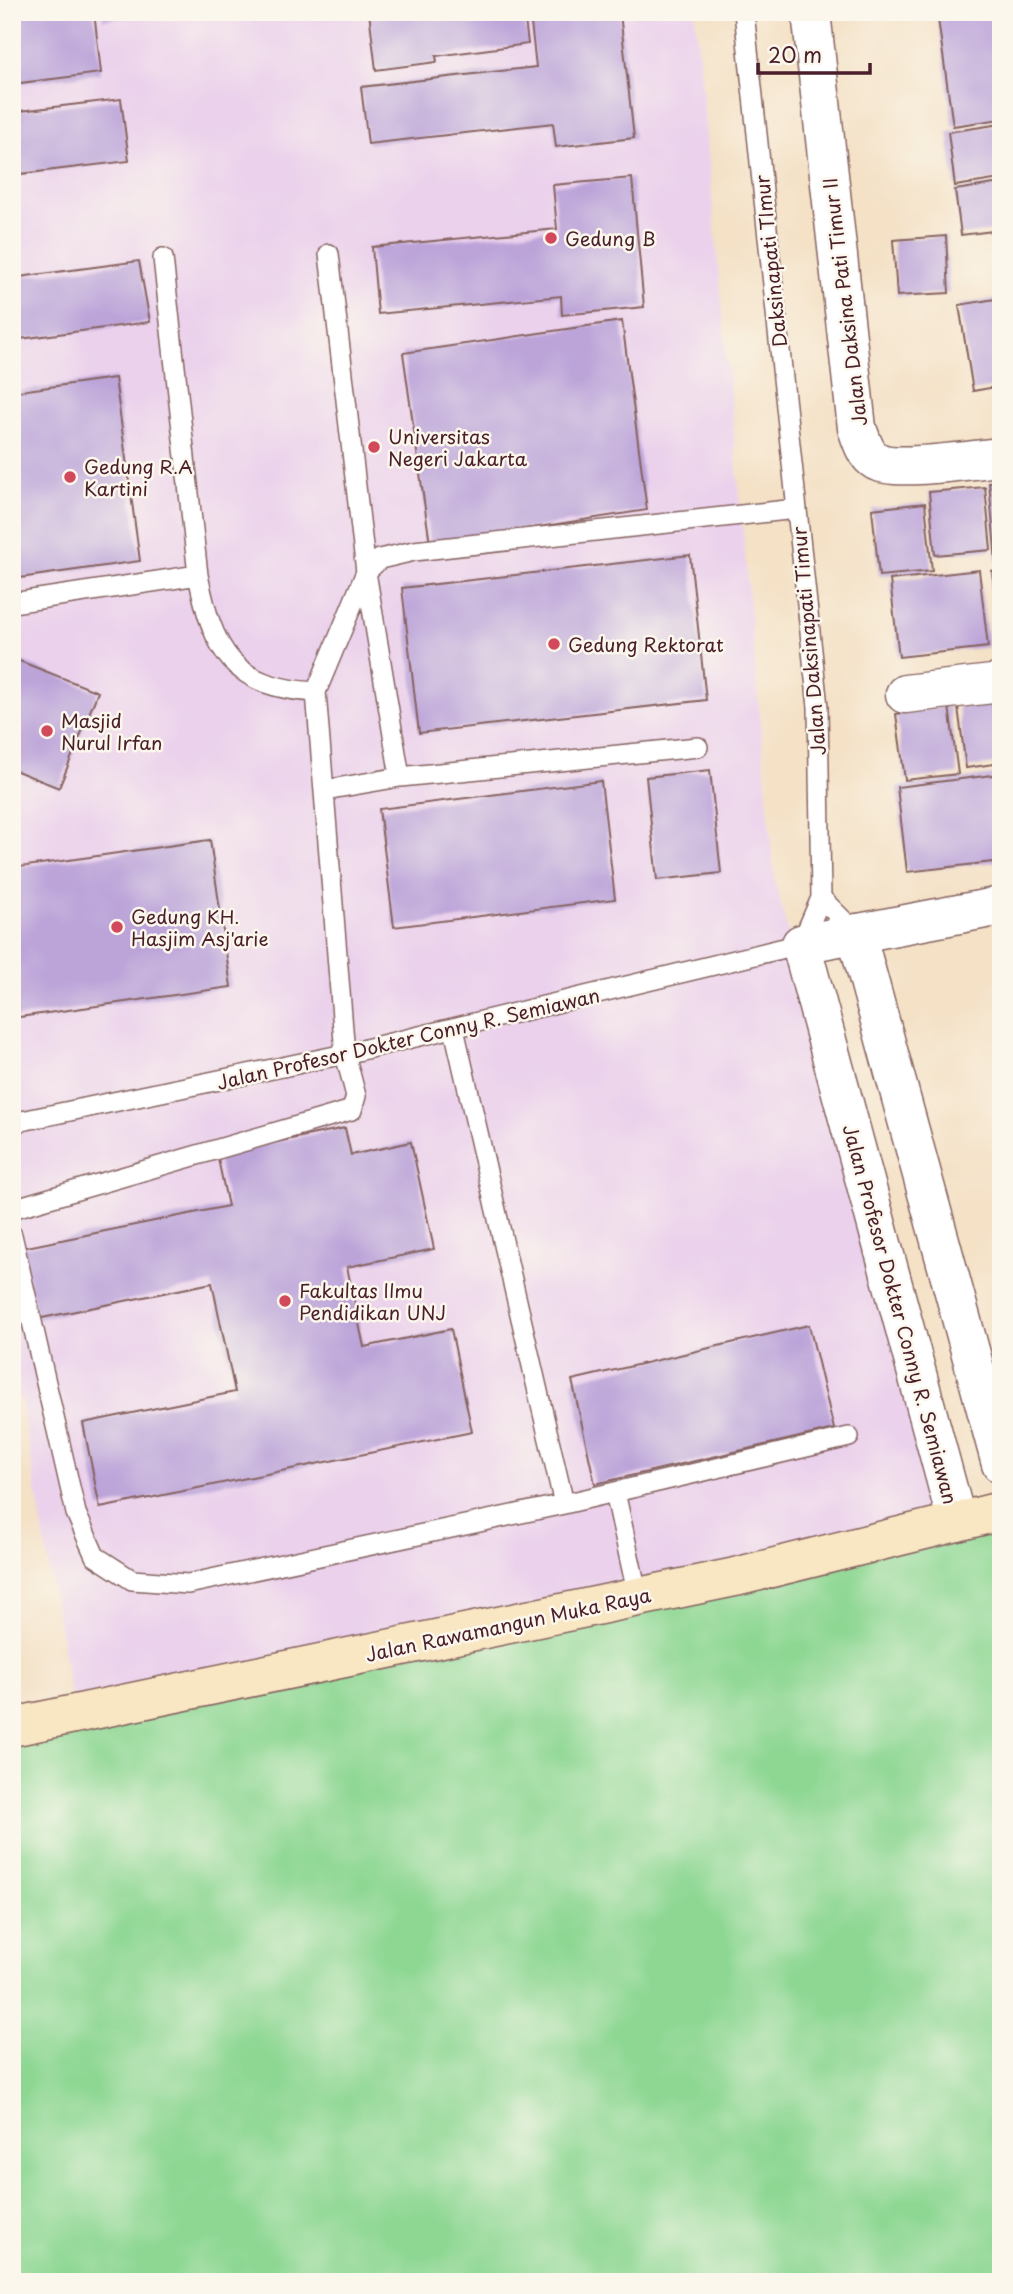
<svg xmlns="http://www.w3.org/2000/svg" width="1013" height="2294" viewBox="0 0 1013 2294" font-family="'Playpen Sans',sans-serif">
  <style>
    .built { fill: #ebd1ec }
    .green { fill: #8dd793; stroke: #6c7b5f; stroke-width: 2 }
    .building { fill: #bca4d9 }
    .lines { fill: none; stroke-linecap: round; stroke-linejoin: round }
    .lane-casing { stroke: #866361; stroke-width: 22 }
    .street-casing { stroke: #866361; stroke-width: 41 }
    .secondary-casing { stroke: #866361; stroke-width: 41 }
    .lane { stroke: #fff; stroke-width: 19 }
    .street { stroke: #fff; stroke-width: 38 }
    .secondary { stroke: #f9e7c3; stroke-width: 38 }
    .poi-dot { fill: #d1495b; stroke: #fbf7ec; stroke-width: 2.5 }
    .labels { text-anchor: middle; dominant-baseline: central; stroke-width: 5; stroke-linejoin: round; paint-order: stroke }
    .poi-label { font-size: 19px; fill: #4a1f2b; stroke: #fbf7ec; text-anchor: start }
    .street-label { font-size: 19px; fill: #4a1f2b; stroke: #fbf7ec }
  </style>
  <rect width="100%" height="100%" fill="#fbf7ec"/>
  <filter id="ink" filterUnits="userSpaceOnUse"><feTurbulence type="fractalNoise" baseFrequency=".0143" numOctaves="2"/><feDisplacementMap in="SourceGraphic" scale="14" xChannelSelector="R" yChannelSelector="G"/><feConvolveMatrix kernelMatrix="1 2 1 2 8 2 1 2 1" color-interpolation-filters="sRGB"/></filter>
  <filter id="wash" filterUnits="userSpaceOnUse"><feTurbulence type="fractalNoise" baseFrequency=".00686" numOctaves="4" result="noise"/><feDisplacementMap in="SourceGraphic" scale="28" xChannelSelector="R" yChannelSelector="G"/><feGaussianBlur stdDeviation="1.57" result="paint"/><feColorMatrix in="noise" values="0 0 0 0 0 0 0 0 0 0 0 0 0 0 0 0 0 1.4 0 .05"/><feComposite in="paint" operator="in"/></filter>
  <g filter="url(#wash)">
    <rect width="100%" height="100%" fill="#f4e1c6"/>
    <path class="built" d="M12 12H695L775 882 939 1526 74 1714 12 1347Z"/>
    <path class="green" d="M1001 1511V2282H12V1726Z"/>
    <g id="blocks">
      <path class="building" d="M12 12H94L101 73 12 84Z
        M102 12H144V14L103 20Z
        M369 12H524L528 44 436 56 437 62 376 70Z
        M937 12H1001V119L953 126Z
        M620 13 634 138 556 147 553 123 368 144 361 87 536 67 531 23Z
        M121 99 129 161 12 175V112Z
        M1001 124V179L955 186 948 132Z
        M632 178 644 307 562 315 561 296 378 314 372 247 557 229 553 185Z
        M1001 183V230L961 235 955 190Z
        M946 236 949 293 897 296 893 240Z
        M1001 240V278H999L993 241Z
        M139 261 150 322 12 340V278Z
        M1001 298V386L973 391 959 305Z
        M622 321 647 510 430 544 403 353Z
        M115 378 140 561 12 579V392Z
        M1001 481V561L996 562 989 482Z
        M985 487 991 550 935 555 929 492Z
        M925 503 932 571 879 576 872 509Z
        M690 555 706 700 419 733 402 588Z
        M979 570 988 647 899 657 890 580Z
        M1001 570V634H999L992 571Z
        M12 658 98 692 59 788 12 769Z
        M992 702 1001 763 966 768 958 707Z
        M949 706 958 774 905 780 896 714Z
        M710 770 721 873 657 880 646 777Z
        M1001 774V861L907 872 897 787Z
        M601 781 615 899 394 927 379 809Z
        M210 840 231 987 12 1018V868Z
        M345 1128 351 1155 411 1142 434 1249 347 1267 364 1347 451 1329 472 1432 100 1508 83 1423 235 1392 212 1283 37 1319 22 1248 228 1206 217 1154Z
        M809 1325 834 1429 595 1484 572 1380Z"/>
    </g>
  </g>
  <g filter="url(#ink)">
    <use href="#blocks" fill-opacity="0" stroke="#866361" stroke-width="2"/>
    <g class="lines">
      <g class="lane-casing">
        <path id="lane" d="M329 254 366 572 400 777
          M163 258 198 575
          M12 603 198 575C213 651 233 688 316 692
          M325 790 400 777 698 747
          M821 898 856 933
          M454 1029 564 1504
          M12 1123 345 1054 801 944 821 898 818 707 744 12
          M12 1209 352 1110 356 1096 345 1054 316 692 366 572 380 559 414 551 796 509
          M12 1235 76 1513 95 1556 132 1580 188 1584 564 1504 849 1437
          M615 1492 638 1597"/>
      </g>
      <g class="street-casing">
        <path id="street" d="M811 12 857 428C861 439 865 455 876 461 895 472 975 459 1001 457
          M905 694 1001 683
          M856 933 1001 1464
          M957 1522 801 944 1001 906"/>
      </g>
      <g class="secondary-casing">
        <path id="secondary" d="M12 1727 735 1577 1001 1511"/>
      </g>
      <use href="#lane" class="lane"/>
      <use href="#street" class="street"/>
      <use href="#secondary" class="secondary"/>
    </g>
  </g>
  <g class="poi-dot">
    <circle cx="551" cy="238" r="7"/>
    <circle cx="374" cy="447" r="7"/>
    <circle cx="70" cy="477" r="7"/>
    <circle cx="554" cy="644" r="7"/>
    <circle cx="47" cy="731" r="7"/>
    <circle cx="117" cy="927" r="7"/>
    <circle cx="285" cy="1301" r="7"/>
  </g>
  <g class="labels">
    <g class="poi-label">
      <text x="565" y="238">Gedung B</text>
      <text x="388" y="436">Universitas<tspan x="388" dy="22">Negeri Jakarta</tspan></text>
      <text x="84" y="466">Gedung R.A<tspan x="84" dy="22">Kartini</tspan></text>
      <text x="568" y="644">Gedung Rektorat</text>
      <text x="61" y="720">Masjid<tspan x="61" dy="22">Nurul Irfan</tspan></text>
      <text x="131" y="916">Gedung KH.<tspan x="131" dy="22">Hasjim Asj'arie</tspan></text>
      <text x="299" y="1290">Fakultas Ilmu<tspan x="299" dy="22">Pendidikan UNJ</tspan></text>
    </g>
    <g class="street-label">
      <text transform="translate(770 261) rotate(-96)">Daksinapati TImur</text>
      <text transform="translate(844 302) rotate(-97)">Jalan Daksina Pati Timur II</text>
      <text transform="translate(808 641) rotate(-95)">Jalan Daksinapati Timur</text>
      <text transform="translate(408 1038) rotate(-13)">Jalan Profesor Dokter Conny R. Semiawan</text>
      <text transform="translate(901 1314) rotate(75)">Jalan Profesor Dokter Conny R. Semiawan</text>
      <text transform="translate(508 1624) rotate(-12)">Jalan Rawamangun Muka Raya</text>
    </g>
  </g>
  <rect width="1013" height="2294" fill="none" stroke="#fbf7ec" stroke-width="42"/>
  <path d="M758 63v10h112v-10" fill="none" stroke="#4a1f2b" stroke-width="3.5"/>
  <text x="768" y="63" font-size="21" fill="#4a1f2b" stroke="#fbf7ec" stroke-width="5" paint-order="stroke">20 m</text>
</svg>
